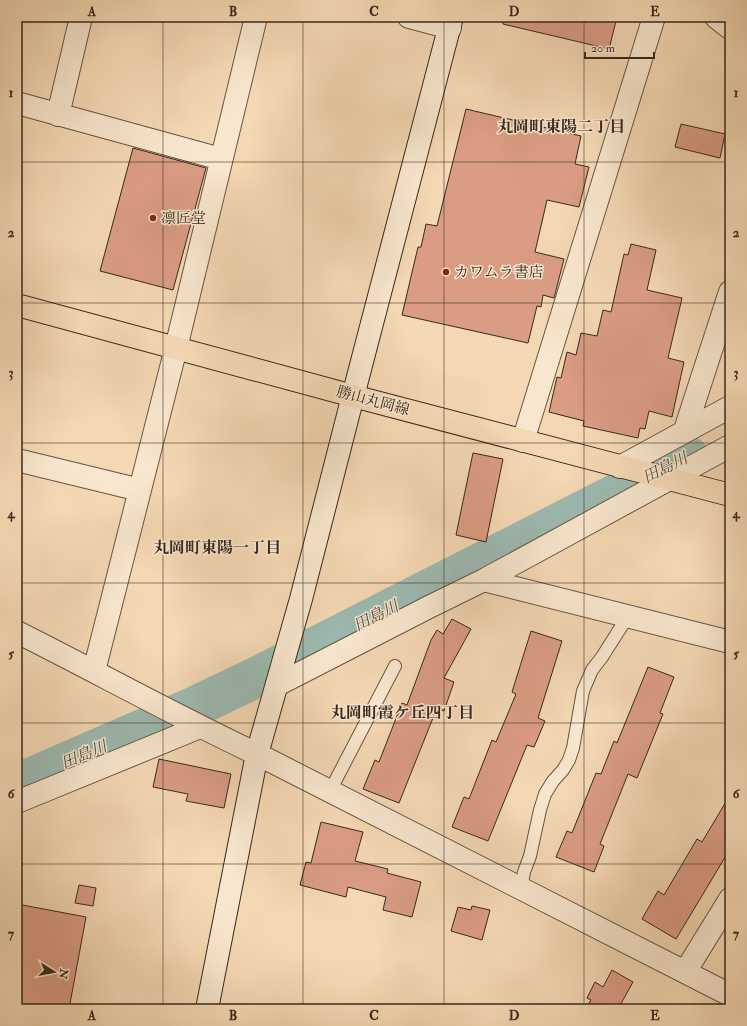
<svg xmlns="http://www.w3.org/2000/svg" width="747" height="1026" viewBox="0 0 747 1026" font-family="'IM FELL Double Pica','Noto Serif JP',serif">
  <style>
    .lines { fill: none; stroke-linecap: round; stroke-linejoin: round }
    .river { stroke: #9cb9b0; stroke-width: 41 }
    .building { fill: #da9c83; stroke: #38291e }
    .lane-casing { stroke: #675543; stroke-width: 14 }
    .street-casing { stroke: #675543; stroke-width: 24 }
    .secondary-casing { stroke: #38291e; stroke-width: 24 }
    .primary-casing { stroke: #38291e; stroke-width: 24 }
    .lane { stroke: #f8e6ce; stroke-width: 12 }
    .street { stroke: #f8e6ce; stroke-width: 22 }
    .secondary { stroke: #f8e6ce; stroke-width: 22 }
    .primary { stroke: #f4d8b3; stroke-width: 22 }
    .grid { fill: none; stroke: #38291e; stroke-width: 1; stroke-opacity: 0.55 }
    .poi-dot { fill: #8f2418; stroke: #f8e6ce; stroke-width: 1.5 }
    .labels { text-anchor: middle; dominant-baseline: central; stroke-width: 3; stroke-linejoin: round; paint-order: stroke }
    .poi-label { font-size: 15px; fill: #38291e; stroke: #f8e6ce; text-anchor: start }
    .street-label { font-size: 15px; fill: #38291e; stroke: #f8e6ce }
    .neighbourhood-label { font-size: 16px; font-weight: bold; fill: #38291e; stroke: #f8e6ce }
    .water-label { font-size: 16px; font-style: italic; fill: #514d42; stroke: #f8e6ce }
    .neatline { fill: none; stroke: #38291e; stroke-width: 1.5 }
    .grid-label { font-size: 13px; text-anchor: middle; font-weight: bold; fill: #38291e }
  </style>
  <rect width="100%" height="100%" fill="#f4d8b3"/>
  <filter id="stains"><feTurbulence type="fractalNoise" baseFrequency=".005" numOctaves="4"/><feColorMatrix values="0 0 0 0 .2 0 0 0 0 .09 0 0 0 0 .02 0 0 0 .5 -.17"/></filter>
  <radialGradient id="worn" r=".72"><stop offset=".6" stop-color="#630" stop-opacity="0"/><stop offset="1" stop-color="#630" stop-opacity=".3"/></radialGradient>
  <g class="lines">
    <path class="river" d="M17 784 192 708 257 677 689 457"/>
  </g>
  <path class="building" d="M504 17H617L609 49 503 24Z
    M466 109 581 136 575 164 589 167 579 207 547 200 535 252 564 259 554 298 543 295 541 307 537 306 528 343 402 315 418 247H421L426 224 437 226Z
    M681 124 725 134 720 158 675 147Z
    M133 148 206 168 173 290 100 271Z
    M631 244 656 250 647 290 682 298 668 358 684 362 672 417 649 411 645 429 640 428 638 438 583 426 584 421 549 412 557 377 561 378 567 352 576 355 581 333 597 336 603 310 611 312 624 254 628 255Z
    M473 453 503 459 486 542 456 535Z
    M452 619 471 629 444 678 454 682 444 711 437 708 399 803 363 789 375 760 379 762 402 703 407 705 431 640 437 630 443 634Z
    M531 631 562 641 538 718 545 721 534 747 527 745 488 841 452 827 464 797 469 799 492 740 496 742 516 694 512 692Z
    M648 667 674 677 660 713 663 714 637 778 628 774 600 844 604 846 594 872 556 857 567 831 572 833 596 773 601 774 614 741 617 743Z
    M159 759 231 774 224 808 186 801 188 794 153 787Z
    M730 795V849L676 939 642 919 658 891 664 895 697 839 702 842Z
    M321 822 363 832 355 861 388 869 387 873 421 882 412 917 383 910 386 897 348 887 346 897 300 885 306 862 311 863Z
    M79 885 96 888 93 906 75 903Z
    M17 904 86 917 69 1009H17Z
    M472 906 490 910 482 940 451 931 458 907 471 910Z
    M612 970 633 982 618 1009H585L591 1000 587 998 595 982 603 987Z"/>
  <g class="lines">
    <g class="lane-casing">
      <path id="lane" d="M330 791 395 666
        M521 889 524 872 530 856 540 810 545 794 553 781 563 770 569 760 573 748 583 691 592 670 602 657 628 616"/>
    </g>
    <g class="street-casing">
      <path id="street" d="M409 17 450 28
        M716 17 730 28
        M17 103 221 159
        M58 115 81 17
        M685 430 730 292
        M523 441 654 17
        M17 460 140 490
        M620 467 730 407
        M484 580 730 642
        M17 632C97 672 176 716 257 754L730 995
        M94 671 176 348 256 17
        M277 685 429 607 484 580 730 446
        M17 802 200 727
        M685 972 730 899"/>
    </g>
    <g class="secondary-casing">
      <path id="secondary" d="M207 1009 257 754 301 599 353 396 452 17"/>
    </g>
    <g class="primary-casing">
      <path id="primary" d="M17 305 353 396 730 495"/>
    </g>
    <use href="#lane" class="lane"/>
    <use href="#street" class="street"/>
    <use href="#secondary" class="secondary"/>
    <use href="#primary" class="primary"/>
  </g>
  <path class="grid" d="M163 17V1009M303 17V1009M444 17V1009M584 17V1009M17 162H730M17 303H730M17 443H730M17 583H730M17 723H730M17 864H730"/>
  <g class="poi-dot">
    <circle cx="153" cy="218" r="4"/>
    <circle cx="446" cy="272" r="4"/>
  </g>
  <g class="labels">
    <g class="poi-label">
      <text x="161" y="218">凛匠堂</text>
      <text x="454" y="272">カワムラ書店</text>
    </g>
    <g class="street-label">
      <text transform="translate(373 401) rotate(15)">勝山丸岡線</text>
    </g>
    <g class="neighbourhood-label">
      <text x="561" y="127">丸岡町東陽二丁目</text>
      <text x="217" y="548">丸岡町東陽一丁目</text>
      <text x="402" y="713">丸岡町霞ケ丘四丁目</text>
    </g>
    <g class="water-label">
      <text transform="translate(665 468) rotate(-27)">田島川</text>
      <text transform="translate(376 616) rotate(-27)">田島川</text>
      <text transform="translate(84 755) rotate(-23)">田島川</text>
    </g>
  </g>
  <rect width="747" height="1026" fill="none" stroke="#f4d8b3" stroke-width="44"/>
  <g transform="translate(54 972) rotate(101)" stroke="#f8e6ce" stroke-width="3" paint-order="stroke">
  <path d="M0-3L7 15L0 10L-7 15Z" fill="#38291e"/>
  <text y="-6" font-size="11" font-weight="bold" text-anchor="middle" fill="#38291e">N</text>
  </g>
  <path d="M585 52v6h69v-6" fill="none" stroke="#38291e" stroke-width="2"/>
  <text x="591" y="52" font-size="12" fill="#38291e" stroke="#f8e6ce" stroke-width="3" paint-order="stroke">20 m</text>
  <rect x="22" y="22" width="703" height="982" class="neatline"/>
  <g class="grid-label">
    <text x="92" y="16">A</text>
    <text x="233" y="16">B</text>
    <text x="374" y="16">C</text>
    <text x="514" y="16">D</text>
    <text x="655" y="16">E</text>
    <text x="11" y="97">1</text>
    <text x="736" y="97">1</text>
    <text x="11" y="237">2</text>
    <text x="736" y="237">2</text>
    <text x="11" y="377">3</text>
    <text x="736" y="377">3</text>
    <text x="11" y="518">4</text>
    <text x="736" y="518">4</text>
    <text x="11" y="658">5</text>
    <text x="736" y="658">5</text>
    <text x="11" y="798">6</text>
    <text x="736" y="798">6</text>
    <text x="11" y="938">7</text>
    <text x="736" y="938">7</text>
    <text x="92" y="1020">A</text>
    <text x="233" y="1020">B</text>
    <text x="374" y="1020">C</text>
    <text x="514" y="1020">D</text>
    <text x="655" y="1020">E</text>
  </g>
  <rect width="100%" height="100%" filter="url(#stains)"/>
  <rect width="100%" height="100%" fill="url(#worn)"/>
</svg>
